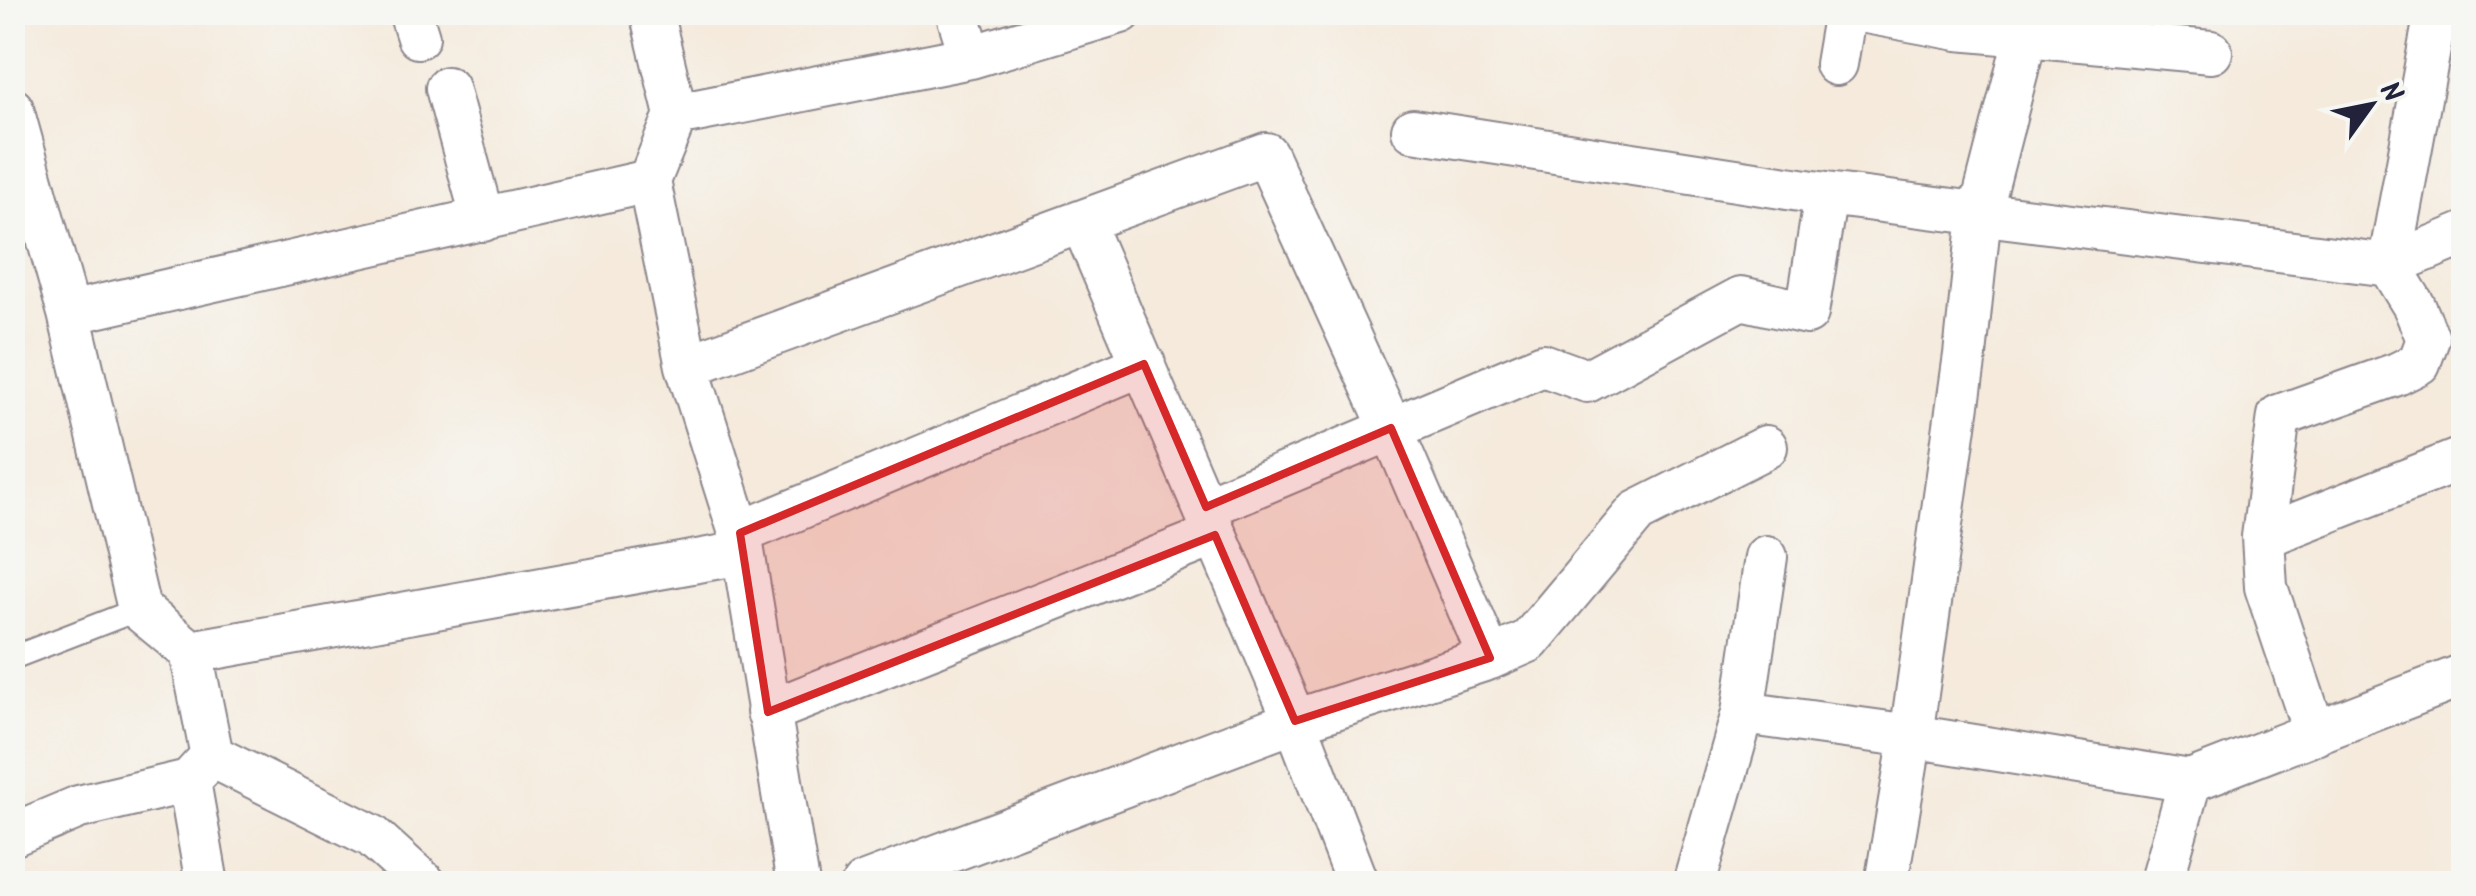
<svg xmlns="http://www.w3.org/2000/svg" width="2476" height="896" viewBox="0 0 2476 896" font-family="Kalam,sans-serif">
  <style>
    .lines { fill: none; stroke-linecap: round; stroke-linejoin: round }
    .lane-casing { stroke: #8c868c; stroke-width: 26 }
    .street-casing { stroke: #8c868c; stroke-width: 46 }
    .lane { stroke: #fff; stroke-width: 22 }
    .street { stroke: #fff; stroke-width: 42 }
    .marked { fill: #d62828; fill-opacity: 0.2; stroke: #d62828; stroke-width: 8; stroke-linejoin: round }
  </style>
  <rect width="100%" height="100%" fill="#f6f6f2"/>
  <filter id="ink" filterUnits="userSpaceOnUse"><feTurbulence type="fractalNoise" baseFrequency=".01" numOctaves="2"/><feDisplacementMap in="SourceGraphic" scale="20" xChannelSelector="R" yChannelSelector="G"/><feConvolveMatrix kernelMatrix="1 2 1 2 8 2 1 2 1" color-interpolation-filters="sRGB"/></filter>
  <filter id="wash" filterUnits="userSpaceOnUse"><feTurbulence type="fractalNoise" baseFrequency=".0048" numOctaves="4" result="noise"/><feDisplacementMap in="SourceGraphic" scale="40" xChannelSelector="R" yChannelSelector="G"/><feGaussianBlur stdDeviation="2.25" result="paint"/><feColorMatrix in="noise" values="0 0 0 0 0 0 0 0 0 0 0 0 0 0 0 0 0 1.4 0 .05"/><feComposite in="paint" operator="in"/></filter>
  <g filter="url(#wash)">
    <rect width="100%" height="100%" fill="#f5eadc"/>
  </g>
  <g filter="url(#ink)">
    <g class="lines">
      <g class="lane-casing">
        <path id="lane" d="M12 658 139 609"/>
      </g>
      <g class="street-casing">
        <path id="street" d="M410 12 418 37
          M651 12 676 115 649 181 687 366 740 533 798 884
          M957 12 971 57 1121 12
          M1866 12 1958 29 2211 52
          M1836 64 1843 23 1853 13 1857 12
          M447 88 483 220
          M12 109 69 313 139 609 191 652 212 756 372 836 425 884
          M676 115 971 57
          M1413 130 1826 194 2389 265 2464 234
          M1082 222 1295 721 1358 884
          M69 313 649 181
          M687 366 1266 154 1391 428 1490 658
          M1206 507 1543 365 1587 381 1741 298 1807 313 1826 194
          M740 533 1144 364
          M2263 537 2464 458
          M191 652 742 553
          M768 712 1215 535
          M1743 713 1911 736 2190 781
          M2315 734 2266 587 2263 537 2279 416 2397 374 2419 363 2428 339 2414 306 2389 265 2436 12
          M189 781 207 884
          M12 835 79 807 189 781 212 756
          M863 884 1295 721 1490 658 1529 641 1637 512 1766 447
          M1694 884 1743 713 1766 557
          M1886 884 1911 736 1965 355 1980 214 2026 35 2029 12
          M2161 884 2190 781 2464 675"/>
      </g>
      <use href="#lane" class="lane"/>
      <use href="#street" class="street"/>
    </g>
  </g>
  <path class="marked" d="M1144 364 1206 507 1391 428 1490 658 1295 721 1215 535 768 712 740 533Z"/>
  <rect width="2476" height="896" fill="none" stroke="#f6f6f2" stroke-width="50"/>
  <g transform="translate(2371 105) rotate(57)" stroke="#f6f6f2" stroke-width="8" paint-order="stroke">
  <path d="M0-8L18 38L0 25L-18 38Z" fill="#22223b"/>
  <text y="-15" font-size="28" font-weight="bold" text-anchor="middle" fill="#22223b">N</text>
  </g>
</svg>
